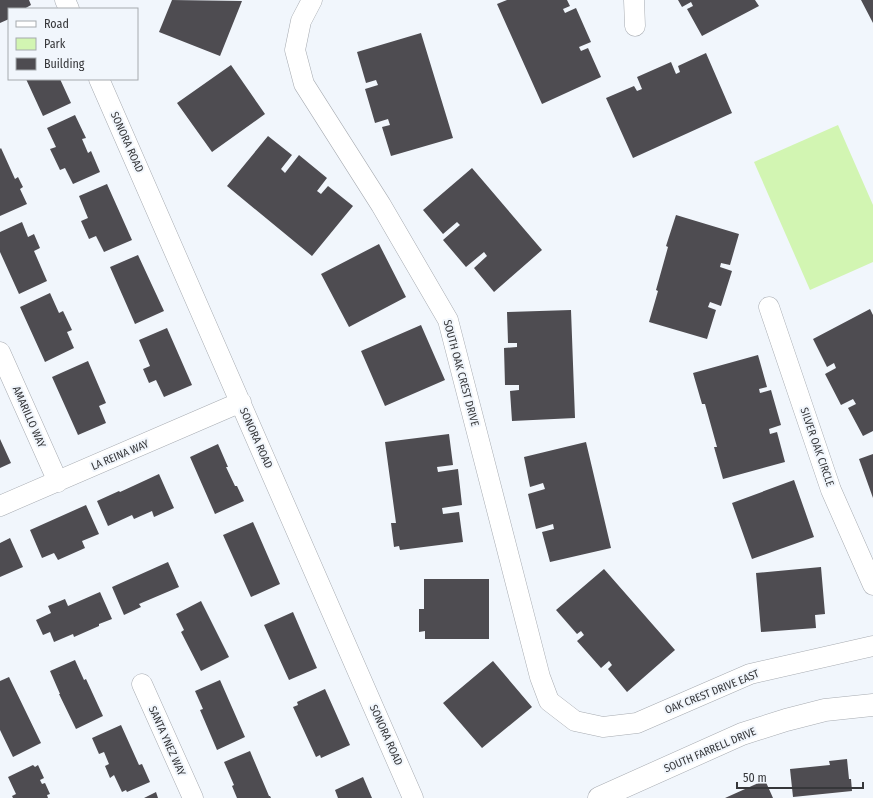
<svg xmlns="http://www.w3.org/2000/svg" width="873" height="798" viewBox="0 0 873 798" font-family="'Fira Sans Condensed',sans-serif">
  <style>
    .green { fill: #d2f5b2 }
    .building { fill: #4e4c51 }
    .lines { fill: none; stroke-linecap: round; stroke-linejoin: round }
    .minor-casing { stroke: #a7abb1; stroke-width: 21 }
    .tertiary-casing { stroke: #a7abb1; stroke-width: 23 }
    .minor { stroke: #fff; stroke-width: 20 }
    .tertiary { stroke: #fff; stroke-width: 22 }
    .labels { text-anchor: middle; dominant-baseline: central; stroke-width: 4; stroke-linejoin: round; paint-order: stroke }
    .street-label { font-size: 11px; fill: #36373a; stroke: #f1f6fc }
  </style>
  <rect width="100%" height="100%" fill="#f1f6fc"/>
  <path class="green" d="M838 125 873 205V262L810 290 754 162Z"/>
  <path class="building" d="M0 0H29L31 5 24 9H9V19L0 23Z
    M172 0 242 1 220 56 159 32Z
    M507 0H567L570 6 563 9 565 13 576 8 591 42 579 47 581 51 588 48 601 77 542 104 497 4Z
    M678 0H755L759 6 702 36 687 9 693 6 691 2 682 7Z
    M861 0H873V23Z
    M421 33 453 138 391 156 382 127 390 125 388 119 375 123 365 89 378 85 376 80 366 83 357 52Z
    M706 53 732 113 633 158 606 98 634 86 637 91 642 89 637 77 671 62 676 74 680 72 678 66Z
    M231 65 265 114 212 152 177 103Z
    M26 79H60L71 103 43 116Z
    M75 115 86 138 82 139 88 153 91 151 100 172 73 184 65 168 60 170 50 149 56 147 47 128Z
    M268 136 292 155 281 169 285 173 299 155 327 178 317 191 321 194 328 186 353 206 312 256 227 186Z
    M1 148 15 179 18 177 23 187 20 189 27 204 0 216V149Z
    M472 168 542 250 494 292 474 268 487 256 484 252 466 267 443 240 460 225 457 222 443 234 423 210Z
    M107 184 132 240 104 252 96 236 89 239 81 221 88 218 79 196Z
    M676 215 739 234 730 265 721 263 720 267 732 271 721 306 710 302 708 307 716 310 707 339 649 322 658 291 656 290 668 247 666 246Z
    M22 222 28 237 34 234 40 248 34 251 47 281 19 294 0 252V232Z
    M379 244 406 297 349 327 321 274Z
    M138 255 164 311 135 324 110 267Z
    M50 293 59 313 63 311 72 330 67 332 74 348 45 362 20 307Z
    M870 309 873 315V431L863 436 848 408 856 404 853 399 841 405 825 374 836 368 834 363 827 367 813 339Z
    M571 310 575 418 512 421 510 391 519 390V385H505L504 348 517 347V343H508L507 312Z
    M421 325 445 380 385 406 361 351Z
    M167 328 192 385 164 397 156 380 149 383 143 369 150 366 139 340Z
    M758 355 767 387 759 389 760 393 771 390 781 425 769 429 770 434 777 432 785 462 723 479 714 447H717L705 404H702L693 373Z
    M88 361 106 403 99 406 106 423 78 435 52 377Z
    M449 434 453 465 437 467 438 472 458 469 462 505 442 508 443 514 459 512 463 542 400 550 399 546 394 547 391 523H396L385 442Z
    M0 439 11 463 0 468Z
    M586 442 611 548 550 562 542 532 554 529 553 524 536 529 528 494 545 489 543 483 530 487 524 457Z
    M218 444 228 467H226L235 486H237L244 501 215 514 190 457Z
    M873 454V498L859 459Z
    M159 474 174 508 154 517 152 511 134 519 132 515 108 526 97 501 119 491 120 492Z
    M794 480 814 537 752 559 732 503Z
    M86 505 99 534 82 541 85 548 58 560 54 553 42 558 30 530Z
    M253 522 280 584 251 597 223 535Z
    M10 538 23 567 0 577V543Z
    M168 562 179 587 139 604 141 607 124 615 112 587Z
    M821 567 825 614 815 615 816 628 761 632 756 573Z
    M604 569 675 650 627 692 608 669 612 665 609 661 601 668 577 641 584 635 581 631 577 634 556 610Z
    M424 579H489V639H425V631L419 632V609H424Z
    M100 592 112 619 99 624V626L74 637 73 634 54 642 50 632 43 635 36 620 51 613 48 606 65 599 68 606Z
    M201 601 229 657 201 671 181 632 184 630 176 614Z
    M293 612 317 668 289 680 264 625Z
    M75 660 84 680 86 679 103 716 76 729 59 694H60L50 671Z
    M493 661 532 707 482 748 443 703Z
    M9 677 41 743 13 757 0 730V681Z
    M220 680 245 737 217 750 200 710 203 709 195 691Z
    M325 689 350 745 321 758 320 755 316 757 293 707 298 705 297 702Z
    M121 725 139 765 142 764 150 782 127 792 126 790 122 792 114 775 110 778 105 766 109 764 104 752 99 754 92 738Z
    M250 751 269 796H270L271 798H237L232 786 234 785 224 762Z
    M847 759 849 779H851L852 791 793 797 790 769 830 765 829 761Z
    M33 765 35 767 38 765 44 778 40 780 42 784 45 783 50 794 47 795 48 798H13L12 796 16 794 8 777Z
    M363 777 372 798H338L335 790Z
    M765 780 773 798H725Z
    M156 792 158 798H144Z"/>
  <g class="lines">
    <g class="minor-casing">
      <path id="minor" d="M65 0 69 9
        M312 0 301 21 295 50 304 84 381 205 448 320 540 677 549 701 575 721 603 727 637 723 750 674 873 646
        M634 0 635 26
        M99 79 413 798
        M769 307 831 490 873 585
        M0 352 58 482
        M0 506 241 402
        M142 684 193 798"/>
    </g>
    <g class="tertiary-casing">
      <path id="tertiary" d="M599 798 742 734 786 720 825 710 873 705"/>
    </g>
    <use href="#minor" class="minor"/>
    <use href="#tertiary" class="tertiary"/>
  </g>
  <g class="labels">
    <g class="street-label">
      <text transform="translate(127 142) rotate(66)">SONORA ROAD</text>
      <text transform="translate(461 373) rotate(75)">SOUTH OAK CREST DRIVE</text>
      <text transform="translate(29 417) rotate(66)">AMARILLO WAY</text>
      <text transform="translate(256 438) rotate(66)">SONORA ROAD</text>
      <text transform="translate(817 447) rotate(71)">SILVER OAK CIRCLE</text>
      <text transform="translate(120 455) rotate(-23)">LA REINA WAY</text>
      <text transform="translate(712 692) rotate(-22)">OAK CREST DRIVE EAST</text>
      <text transform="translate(386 735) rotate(66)">SONORA ROAD</text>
      <text transform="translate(167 741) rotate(66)">SANTA YNEZ WAY</text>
      <text transform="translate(710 750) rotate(-23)">SOUTH FARRELL DRIVE</text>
    </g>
  </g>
  <rect x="8" y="8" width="130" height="72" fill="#f1f6fc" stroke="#a6aaae"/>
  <rect x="16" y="21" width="20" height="6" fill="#ffffff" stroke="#a6aaae"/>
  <text x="44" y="28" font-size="12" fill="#36373a">Road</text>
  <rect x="16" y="38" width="20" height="12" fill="#d2f5b2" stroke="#a6aaae"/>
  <text x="44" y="48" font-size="12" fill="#36373a">Park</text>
  <rect x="16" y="58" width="20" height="12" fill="#4e4c51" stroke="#a6aaae"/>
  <text x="44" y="68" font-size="12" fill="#36373a">Building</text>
  <path d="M737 782v6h126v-6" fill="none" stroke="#36373a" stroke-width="2"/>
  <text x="743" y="782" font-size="12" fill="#36373a" stroke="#f1f6fc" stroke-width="3" paint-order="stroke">50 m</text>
</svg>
